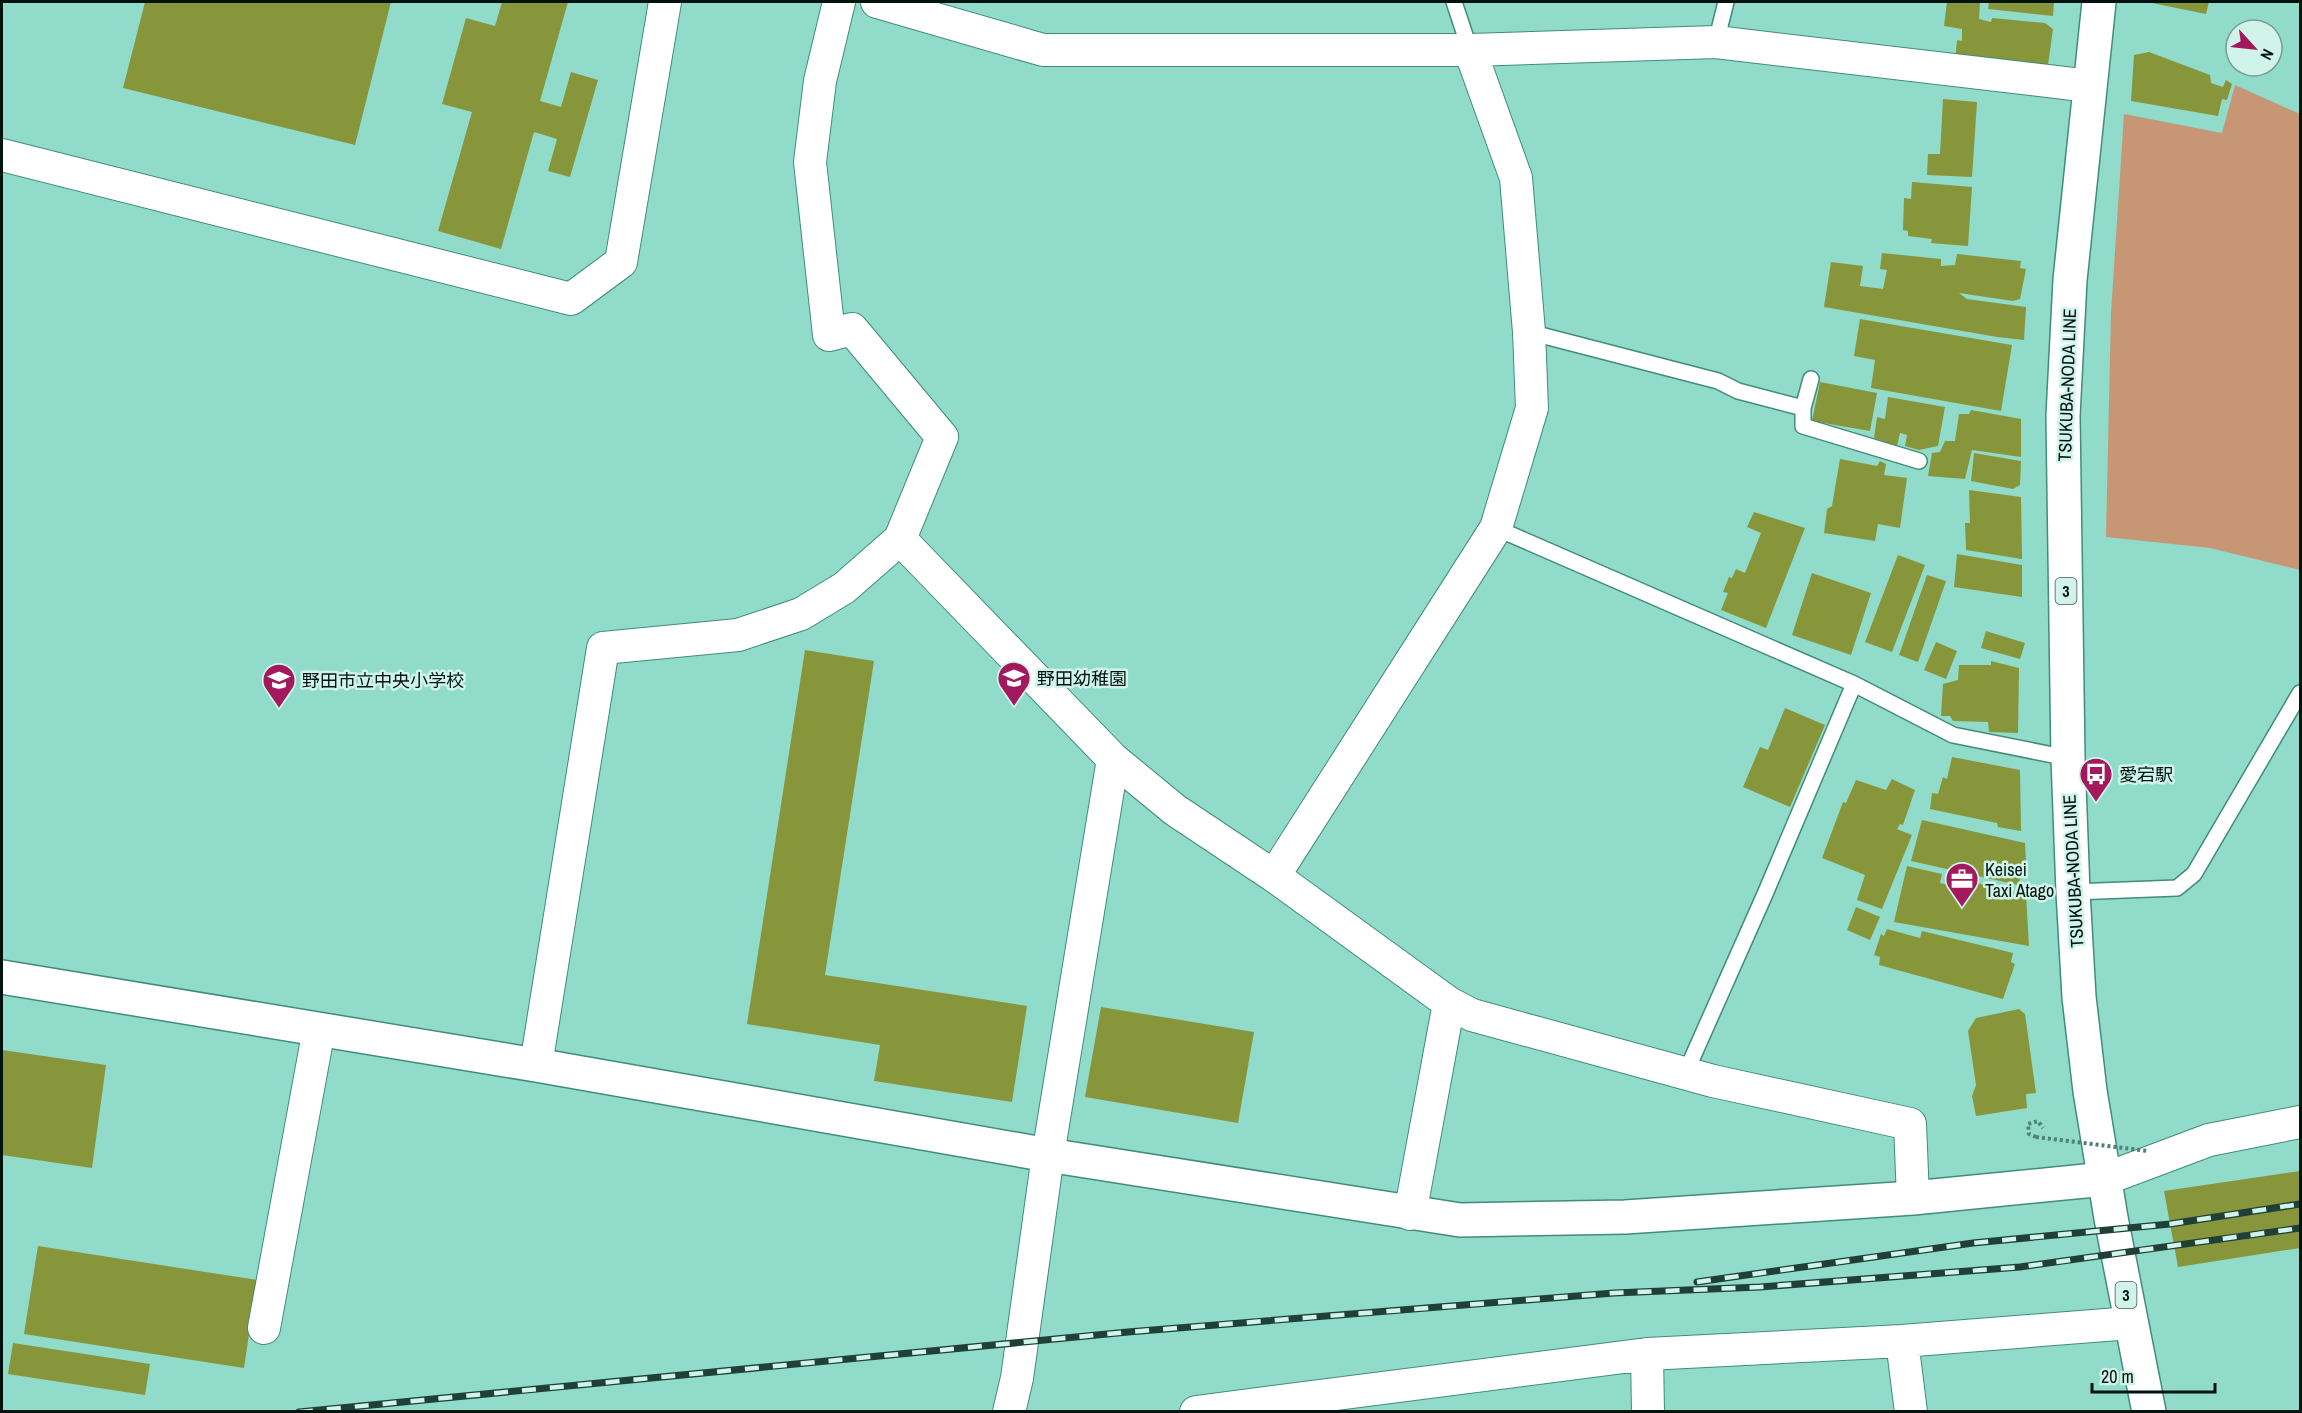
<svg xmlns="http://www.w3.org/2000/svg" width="2302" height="1413" viewBox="0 0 2302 1413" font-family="'Archivo Narrow','Noto Sans JP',sans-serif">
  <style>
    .green { fill: #c79775 }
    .building { fill: #88963b }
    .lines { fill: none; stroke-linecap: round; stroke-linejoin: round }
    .service-casing { stroke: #418c7b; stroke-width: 18 }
    .minor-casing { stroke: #418c7b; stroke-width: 34 }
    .tertiary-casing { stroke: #418c7b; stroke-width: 36 }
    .primary-casing { stroke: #418c7b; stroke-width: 36 }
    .path { stroke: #4f8175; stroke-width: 4; stroke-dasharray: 3 3; stroke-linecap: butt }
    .service { stroke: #fff; stroke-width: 15 }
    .minor { stroke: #fff; stroke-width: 32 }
    .tertiary { stroke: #fff; stroke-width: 33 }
    .primary { stroke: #fff; stroke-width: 33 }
    .rail-casing { stroke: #203f37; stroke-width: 7 }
    .rail { stroke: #d0f4ea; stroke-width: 4.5; stroke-dasharray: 14; stroke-linecap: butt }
    .path-bridge { stroke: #4f8175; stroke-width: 4; stroke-dasharray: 3 3; stroke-linecap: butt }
    .labels { text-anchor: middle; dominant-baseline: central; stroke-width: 5; stroke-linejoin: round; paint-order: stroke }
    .shield { fill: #d0f4ea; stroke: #3e5650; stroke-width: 1.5 }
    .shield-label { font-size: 16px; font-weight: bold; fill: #00130e }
    .street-label { font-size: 18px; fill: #00130e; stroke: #d0f4ea }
    .poi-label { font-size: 18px; fill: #00130e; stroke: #d0f4ea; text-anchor: start }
  </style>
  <rect width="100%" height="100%" fill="#90dbc9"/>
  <path class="green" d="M2235 85 2300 114V570L2210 548 2106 537 2111 313 2124 114 2222 133Z"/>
  <path class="building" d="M145 2H391L355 145 123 88Z
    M502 2H568L540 101 561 107 571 72 598 80 570 177 548 171 557 139 534 132 501 249 438 231 472 112 442 104 466 18 495 26Z
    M1947 2H1980L1979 19 1991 22 1992 18 2045 23 2053 29 2047 72 1955 61 1957 40 1962 41V29L1944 26Z
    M1989 2H2054L2053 16 1988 9Z
    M2147 2H2209L2206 14Z
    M2149 52 2210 75 2211 83 2223 87 2226 80 2232 84 2227 100 2222 99 2218 116 2131 101 2134 55Z
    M1943 99 1977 102 1972 177 1927 175 1928 154H1940Z
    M1912 182 1972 187 1968 246 1931 243 1932 239 1908 236V231L1903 230 1904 198 1911 199Z
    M1882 253 1941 259V266L1955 265 1957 254 2021 261 2020 268 2026 269 2020 299 2013 301 1959 293 1967 299 2026 307 2024 340 1997 337 1824 307 1831 262 1863 266 1860 286 1883 289 1887 270 1880 269Z
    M1860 319 2012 345 2001 411 1871 388 1875 360 1854 356Z
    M1820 382 1877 393 1870 431 1812 421Z
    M1888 397 1945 407 1938 446 1919 450 1905 446 1907 435 1900 433 1897 446 1874 438 1877 417 1885 419Z
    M1971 410 2021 419V457L1972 450 1965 479 1928 476 1932 453 1940 452 1945 441H1955L1959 414H1969Z
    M1974 453 2021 461 2020 485 2013 489 1971 481Z
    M1840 459 1877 466 1880 461 1886 464 1884 475 1907 478 1900 528 1878 524 1875 541 1824 533 1827 509 1832 506Z
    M1969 490 2021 497 2022 559 1966 550 1965 523H1970Z
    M1754 512 1805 528 1766 628 1721 610 1728 593 1723 592 1729 577 1732 578 1736 569 1745 573 1761 533 1747 527Z
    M1957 554 2022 565V597L1954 587Z
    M1898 555 1925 565 1892 652 1865 642Z
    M1812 573 1871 593 1851 655 1792 635Z
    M1927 575 1946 581 1918 662 1899 655Z
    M1986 631 2025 643 2020 659 1981 648Z
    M1936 642 1957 651 1946 679 1924 670Z
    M805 650 874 661 825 975 1027 1006 1012 1102 874 1081 880 1045 747 1024Z
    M1991 661 2019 668 2018 733 1989 732 1988 722 1953 721 1950 716H1941L1943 684 1958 680 1959 665H1991Z
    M1785 708 1825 725 1790 807 1743 787 1760 747 1768 750Z
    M1952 757 2020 770 2021 831 1998 827 1997 823 1930 809 1932 793 1938 794 1943 777 1947 779Z
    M1892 779 1915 790 1903 825 1900 824 1897 829 1912 835 1882 909 1857 900 1865 875 1822 858 1843 802 1846 803 1856 780 1886 790Z
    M1922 820 2025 843 2026 863 2018 885 1911 861Z
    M1907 866 1942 874 1940 883 1954 886 1957 878 2026 895 2029 946 1894 922Z
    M1856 907 1880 917 1870 940 1847 930Z
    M1887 929 1920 938 1922 931 2013 953 2011 962 2015 964 2003 999 1879 965 1880 957 1874 955 1881 934 1884 936Z
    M1101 1007 1254 1032 1238 1123 1085 1097Z
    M2019 1009 2025 1014 2036 1093 2026 1094 2027 1108 1976 1116 1972 1096 1976 1085 1968 1031 1976 1018Z
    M2 1050 106 1065 92 1168 2 1155Z
    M2300 1171V1248L2178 1267 2164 1191Z
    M38 1246 257 1280 244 1368 24 1334Z
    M13 1343 150 1364 145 1395 8 1374Z"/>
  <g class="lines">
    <g class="service-casing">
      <path id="service" d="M1454 2 1470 50
        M1716 42 1726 2
        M1529 332 1718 381 1738 391 1803 408V426L1919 461
        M1803 408 1811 379
        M1496 528 1854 684 1953 735 2068 758
        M2073 892 2177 888 2194 874 2300 693
        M1686 1072 1765 894 1854 684"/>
    </g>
    <g class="minor-casing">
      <path id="minor" d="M877 2 1043 50H1470L1716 42 2090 86
        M2 155 571 299 621 262 665 2
        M900 539 1113 759 1175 810 1274 876 1449 1003 1472 1015 1713 1081 1910 1124 1913 1198
        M1274 876 1496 528 1532 408 1529 332 1516 178 1470 50
        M536 1065 603 648 738 635 801 614 844 588 900 539 942 437 852 329 829 335 810 162 820 81 839 2
        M2105 1179 2209 1140 2300 1122
        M1410 1214 1449 1003
        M264 1328 319 1029
        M1902 1341 1911 1412
        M1647 1354 1648 1412
        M1009 1412 1017 1378 1048 1155 1113 759
        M1196 1412 1647 1354 1902 1341 2131 1323"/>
    </g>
    <g class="tertiary-casing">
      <path id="tertiary" d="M2 977 536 1065 1048 1155 1460 1220 1625 1217 1913 1198 2105 1179"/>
    </g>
    <g class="primary-casing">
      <path id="primary" d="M2099 2 2070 280 2063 416 2068 758 2073 892 2079 997 2090 1091 2111 1218 2149 1412"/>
    </g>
    <path class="path" d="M2036 1137 2029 1134 2028 1124 2038 1121 2043 1128"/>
    <use href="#service" class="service"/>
    <use href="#minor" class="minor"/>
    <use href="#tertiary" class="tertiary"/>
    <use href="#primary" class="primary"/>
    <g class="rail-casing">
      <path id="rail" d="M1697 1282 1973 1243 2170 1224 2300 1204
        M299 1412 1128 1332 1614 1293 1760 1287 2020 1267 2300 1228"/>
    </g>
    <use href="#rail" class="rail"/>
    <path class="path-bridge" d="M2036 1137 2148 1151"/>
  </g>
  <defs>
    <g id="school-pin" transform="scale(1.725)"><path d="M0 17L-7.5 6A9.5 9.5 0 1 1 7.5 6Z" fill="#a4185e" stroke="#d0f4ea"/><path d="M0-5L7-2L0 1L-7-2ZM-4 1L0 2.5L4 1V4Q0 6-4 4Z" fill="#fff"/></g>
    <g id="bus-pin" transform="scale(1.725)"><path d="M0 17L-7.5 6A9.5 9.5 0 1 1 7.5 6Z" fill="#a4185e" stroke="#d0f4ea"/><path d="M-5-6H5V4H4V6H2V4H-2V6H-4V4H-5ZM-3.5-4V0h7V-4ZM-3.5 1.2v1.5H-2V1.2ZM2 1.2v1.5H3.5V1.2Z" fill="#fff"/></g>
    <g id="office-pin" transform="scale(1.725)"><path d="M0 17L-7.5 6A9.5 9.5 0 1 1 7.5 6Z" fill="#a4185e" stroke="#d0f4ea"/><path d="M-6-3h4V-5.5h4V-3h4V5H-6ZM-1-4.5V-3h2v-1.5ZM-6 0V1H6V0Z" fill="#fff"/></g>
  </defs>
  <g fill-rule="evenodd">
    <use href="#school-pin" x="1014" y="678"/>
    <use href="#school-pin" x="279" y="680"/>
    <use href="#bus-pin" x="2096" y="774"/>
    <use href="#office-pin" x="1962" y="879"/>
  </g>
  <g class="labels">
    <g class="shield">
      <rect x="2055.5" y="578" width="21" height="26" rx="4.5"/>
      <rect x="2115.5" y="1282" width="21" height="26" rx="4.5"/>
    </g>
    <g class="shield-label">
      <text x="2066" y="591">3</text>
      <text x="2126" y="1295">3</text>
    </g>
    <g class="street-label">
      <text transform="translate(2067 385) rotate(-88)">TSUKUBA-NODA LINE</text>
      <text transform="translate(2073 871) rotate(-93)">TSUKUBA-NODA LINE</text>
    </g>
    <g class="poi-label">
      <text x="1037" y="678">野田幼稚園</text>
      <text x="302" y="680">野田市立中央小学校</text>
      <text x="2119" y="774">愛宕駅</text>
      <text x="1985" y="869">Keisei<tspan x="1985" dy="21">Taxi Atago</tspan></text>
    </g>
  </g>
  <rect width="2302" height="1413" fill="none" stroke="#00130e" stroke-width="6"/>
  <g transform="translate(2254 48) rotate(117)"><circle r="28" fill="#d0f4ea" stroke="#7d9a92" stroke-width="1.5"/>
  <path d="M0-4.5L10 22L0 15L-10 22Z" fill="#a4185e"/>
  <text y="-9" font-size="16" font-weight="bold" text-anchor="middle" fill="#00130e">N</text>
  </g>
  <path d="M2092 1383v9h123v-9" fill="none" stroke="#00130e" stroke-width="3"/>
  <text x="2101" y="1383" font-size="18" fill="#00130e" stroke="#d0f4ea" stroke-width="4.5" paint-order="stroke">20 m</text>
</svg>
